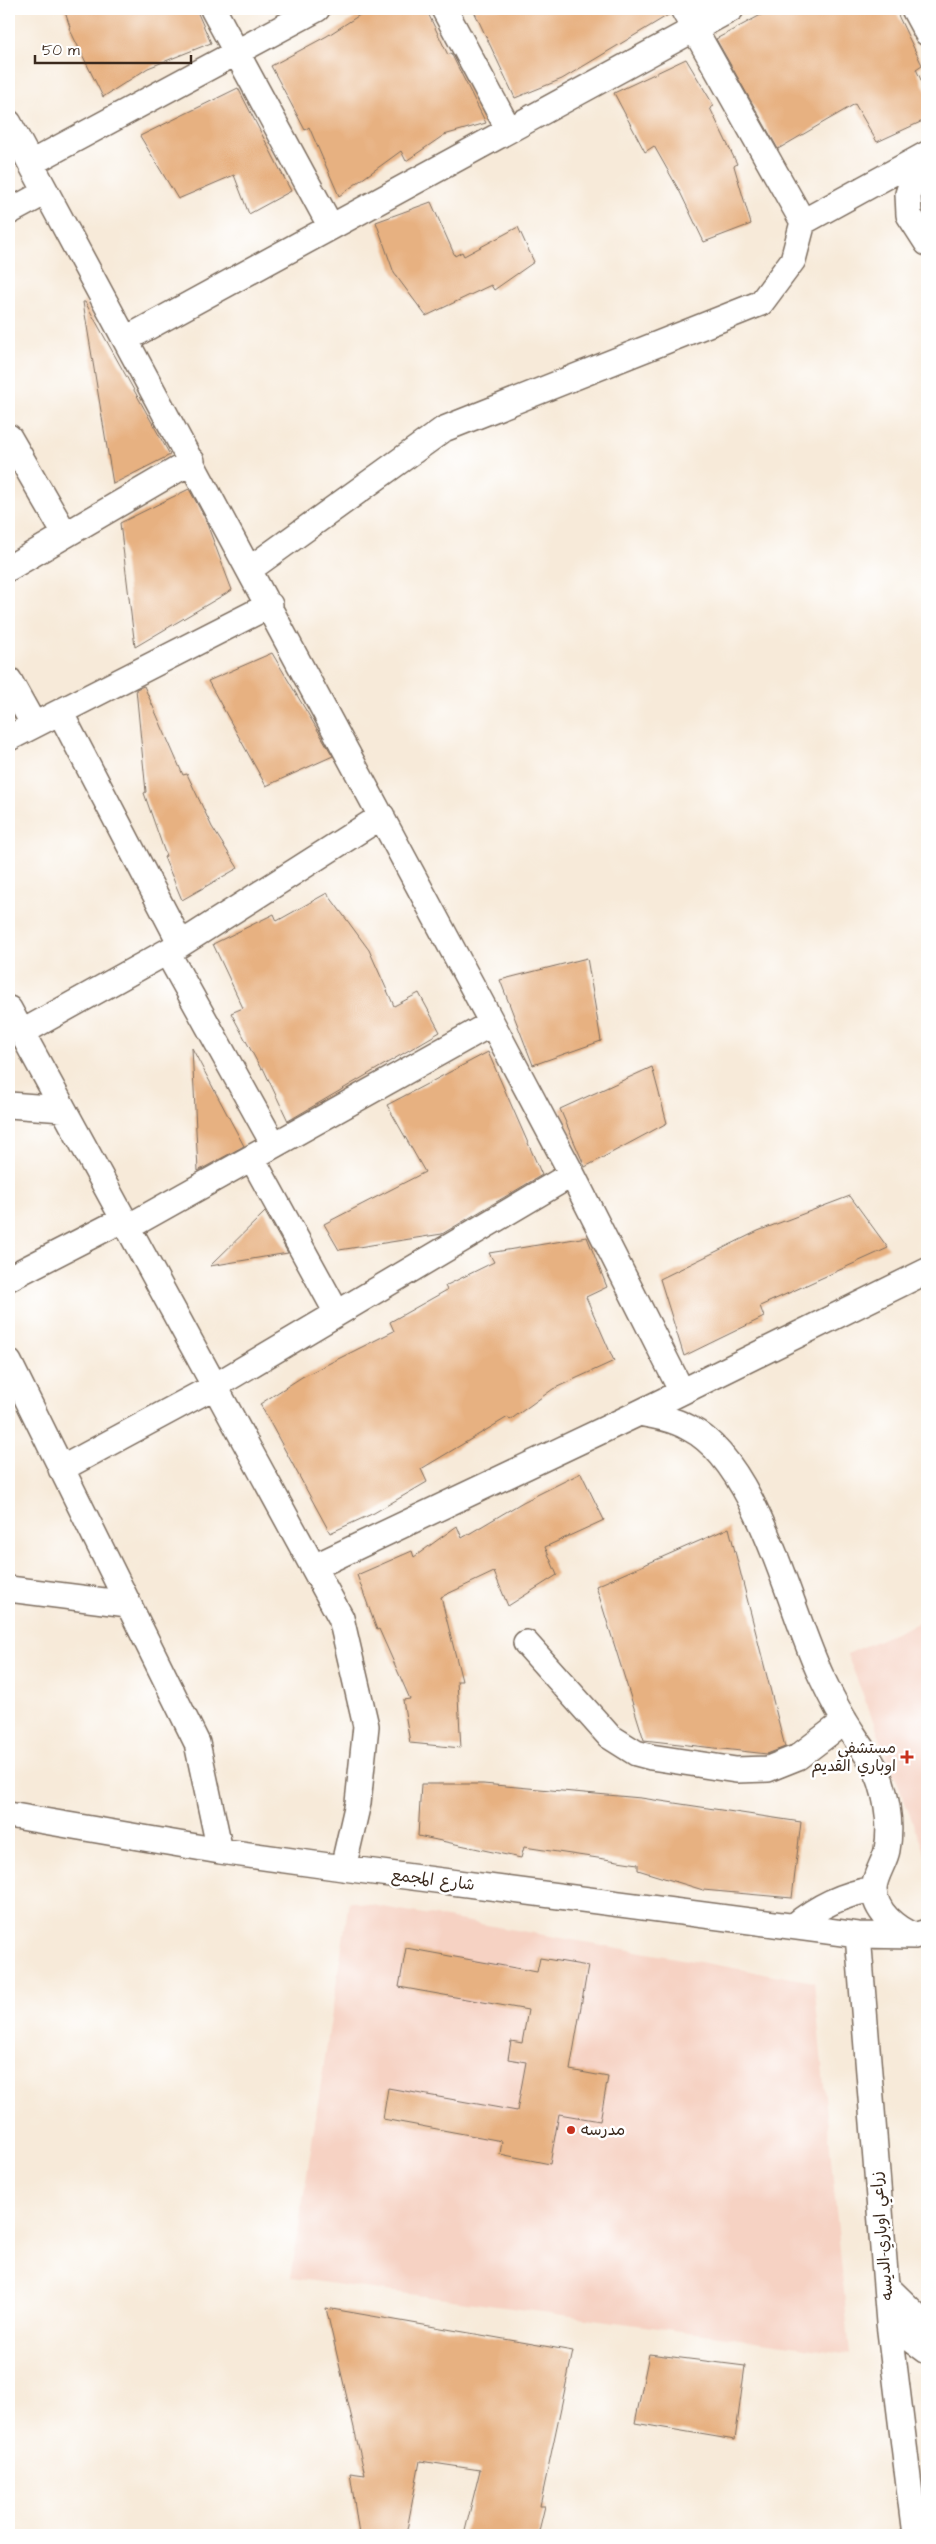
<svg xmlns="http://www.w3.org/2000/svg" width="936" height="2544" viewBox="0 0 936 2544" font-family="'Architects Daughter','Playpen Sans Arabic',sans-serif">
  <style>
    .built { fill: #f6d2c3 }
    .building { fill: #e7b181 }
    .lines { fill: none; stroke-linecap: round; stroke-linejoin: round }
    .minor-casing { stroke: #7d6d5f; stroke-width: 28 }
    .minor { stroke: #fff; stroke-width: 25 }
    .poi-dot { fill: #c8321e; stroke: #fff; stroke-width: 2 }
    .labels { text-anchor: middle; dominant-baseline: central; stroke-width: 5; stroke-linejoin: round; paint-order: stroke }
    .poi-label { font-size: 16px; fill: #3b2a1e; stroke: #fff; text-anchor: end }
    .street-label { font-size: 16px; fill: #3b2a1e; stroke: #fff }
  </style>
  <rect width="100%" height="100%" fill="#fff"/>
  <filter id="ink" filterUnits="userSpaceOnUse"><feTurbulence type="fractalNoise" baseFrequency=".02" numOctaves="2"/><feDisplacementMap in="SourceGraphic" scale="10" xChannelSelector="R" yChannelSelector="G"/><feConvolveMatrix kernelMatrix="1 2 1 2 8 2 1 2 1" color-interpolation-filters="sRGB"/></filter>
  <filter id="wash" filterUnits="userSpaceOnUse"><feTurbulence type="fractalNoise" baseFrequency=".0096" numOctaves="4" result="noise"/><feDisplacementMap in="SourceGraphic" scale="20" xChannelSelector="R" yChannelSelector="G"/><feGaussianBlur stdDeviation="1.12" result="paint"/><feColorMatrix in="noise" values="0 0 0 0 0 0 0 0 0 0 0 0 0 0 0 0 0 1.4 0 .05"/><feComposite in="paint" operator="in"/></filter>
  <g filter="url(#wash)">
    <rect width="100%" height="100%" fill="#f7ead9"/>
    <path class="built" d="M927 1619V1859L847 1654Z
      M349 1901 814 1982 850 2354 291 2278Z"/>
    <g id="blocks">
      <path class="building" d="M64 9H196L211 43 148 68 103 97 69 28 70 27Z
        M369 9H426L448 55 451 53 486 123 444 135 406 161 401 151 339 196 309 127 305 130 271 66 327 36Z
        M473 9H669L670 14 562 79 515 98Z
        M772 9H895L922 65 916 69 927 93V119L877 142 855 104 778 149 716 39Z
        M686 59 714 106 710 108 737 164 734 166 751 224 704 242 680 192 654 146 645 152 614 93Z
        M238 88 291 191 249 214 234 175 178 199 140 136Z
        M431 202 455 256 462 252 464 256 518 227 534 262 494 290 491 285 426 316 394 273 376 222Z
        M83 302H85L170 455 113 484Z
        M189 489 204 516 232 590 135 647 120 523Z
        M272 653 333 756 266 786 208 681Z
        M144 686 183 775 187 774 212 827 238 868 182 900 164 857 166 856 144 793 146 792 136 689Z
        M327 893 369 950 394 1006 419 993 440 1032 288 1121 263 1068 261 1069 231 1013 243 1008 213 944 274 914 277 921Z
        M587 958 601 1041 533 1065 500 980Z
        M192 1048 244 1146 198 1171Z
        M488 1052 542 1175 442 1234 339 1250 324 1224 425 1172 387 1105Z
        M652 1067 667 1123 585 1167 560 1109Z
        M850 1196 888 1248 760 1306 764 1317 684 1356 660 1279 758 1231Z
        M265 1212 288 1253 210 1266Z
        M587 1237 607 1287 586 1297 614 1361 553 1389 510 1420 508 1417 421 1469 427 1482 374 1513 330 1533 260 1404 302 1377 394 1331 390 1322 447 1290 445 1286 494 1262 489 1253Z
        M581 1473 604 1520 545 1547 557 1575 508 1606 494 1572 441 1597 462 1681H457L461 1748 410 1743 403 1700 410 1699 379 1629 377 1630 357 1575 412 1551 414 1557 457 1526 462 1538 523 1502Z
        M729 1528 785 1747 767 1754 644 1740 596 1586Z
        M421 1784H483L641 1798 801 1822 792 1898 703 1890 638 1870V1864L524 1847 521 1858 418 1836Z
        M406 1948 537 1972 540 1958 588 1966 570 2070 608 2077 600 2121 559 2114 550 2164 500 2154 502 2141 383 2119 388 2088 517 2111 526 2062 508 2059 511 2041 522 2043 528 2010 399 1987Z
        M326 2308 573 2351 540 2506H545L538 2535H464L480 2470 420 2461 406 2535H359L350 2473 365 2475Z
        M649 2354 745 2366 735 2440 635 2423Z"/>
    </g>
  </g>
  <g filter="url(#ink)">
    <use href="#blocks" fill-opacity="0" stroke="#7d6d5f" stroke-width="1"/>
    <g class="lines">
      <g class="minor-casing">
        <path id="minor" d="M213 9 331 227
          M444 9 509 130
          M914 9 927 33
          M9 123 492 1023 572 1174 681 1390
          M920 158 908 194 909 215 927 243
          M31 163 317 9
          M9 212 46 192
          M803 222 927 154
          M126 339 731 9
          M9 437 65 534
          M9 568 192 461
          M250 569 444 429 761 303 793 260 803 222 683 9
          M9 680 34 725
          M60 712 181 944
          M9 738 270 605
          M167 952 274 1145
          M9 1009 341 1618 366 1726 358 1803 343 1868
          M21 1033 181 944 382 816
          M9 1105 63 1109
          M252 1158 337 1313
          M128 1227 492 1023
          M9 1278 124 1219
          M9 1362 197 1743 220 1851
          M639 1413C656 1416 673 1419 689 1428 758 1463 789 1610 822 1678 831 1697 841 1716 853 1734 863 1750 875 1764 881 1782 888 1804 891 1828 887 1850 885 1862 874 1876 874 1889 875 1912 895 1928 914 1936
          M61 1469 215 1386 572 1174
          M314 1567 639 1413 927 1271
          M9 1589 128 1604
          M526 1643 609 1736 636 1753 651 1757 736 1770 768 1769 798 1757 845 1721
          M9 1815 220 1851 343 1868 858 1935 914 1936 927 1932
          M794 1926C818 1906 843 1894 874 1889
          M858 1935 889 2323 915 2535
          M886 2286 927 2326
          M889 2323 927 2351"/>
      </g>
      <use href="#minor" class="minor"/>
    </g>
  </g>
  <g class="poi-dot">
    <path d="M904.5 1749.5h5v5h5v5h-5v5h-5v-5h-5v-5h5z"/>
    <circle cx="571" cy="2130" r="5"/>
  </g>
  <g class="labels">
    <g class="poi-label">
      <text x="896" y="1748">مستشفي<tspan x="896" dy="18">اوباري القديم</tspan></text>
      <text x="581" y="2130" text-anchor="start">مدرسه</text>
    </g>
    <g class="street-label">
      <text transform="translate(433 1880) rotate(7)">شارع المجمع</text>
      <text transform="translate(882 2236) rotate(-95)">زراعي اوباري-الديسه</text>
    </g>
  </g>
  <rect width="936" height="2544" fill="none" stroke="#fff" stroke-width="30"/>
  <path d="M35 55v8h156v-8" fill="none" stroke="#3b2a1e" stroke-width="2.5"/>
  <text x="42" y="55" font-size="15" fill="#3b2a1e" stroke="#ffffff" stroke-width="4" paint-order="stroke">50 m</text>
</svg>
